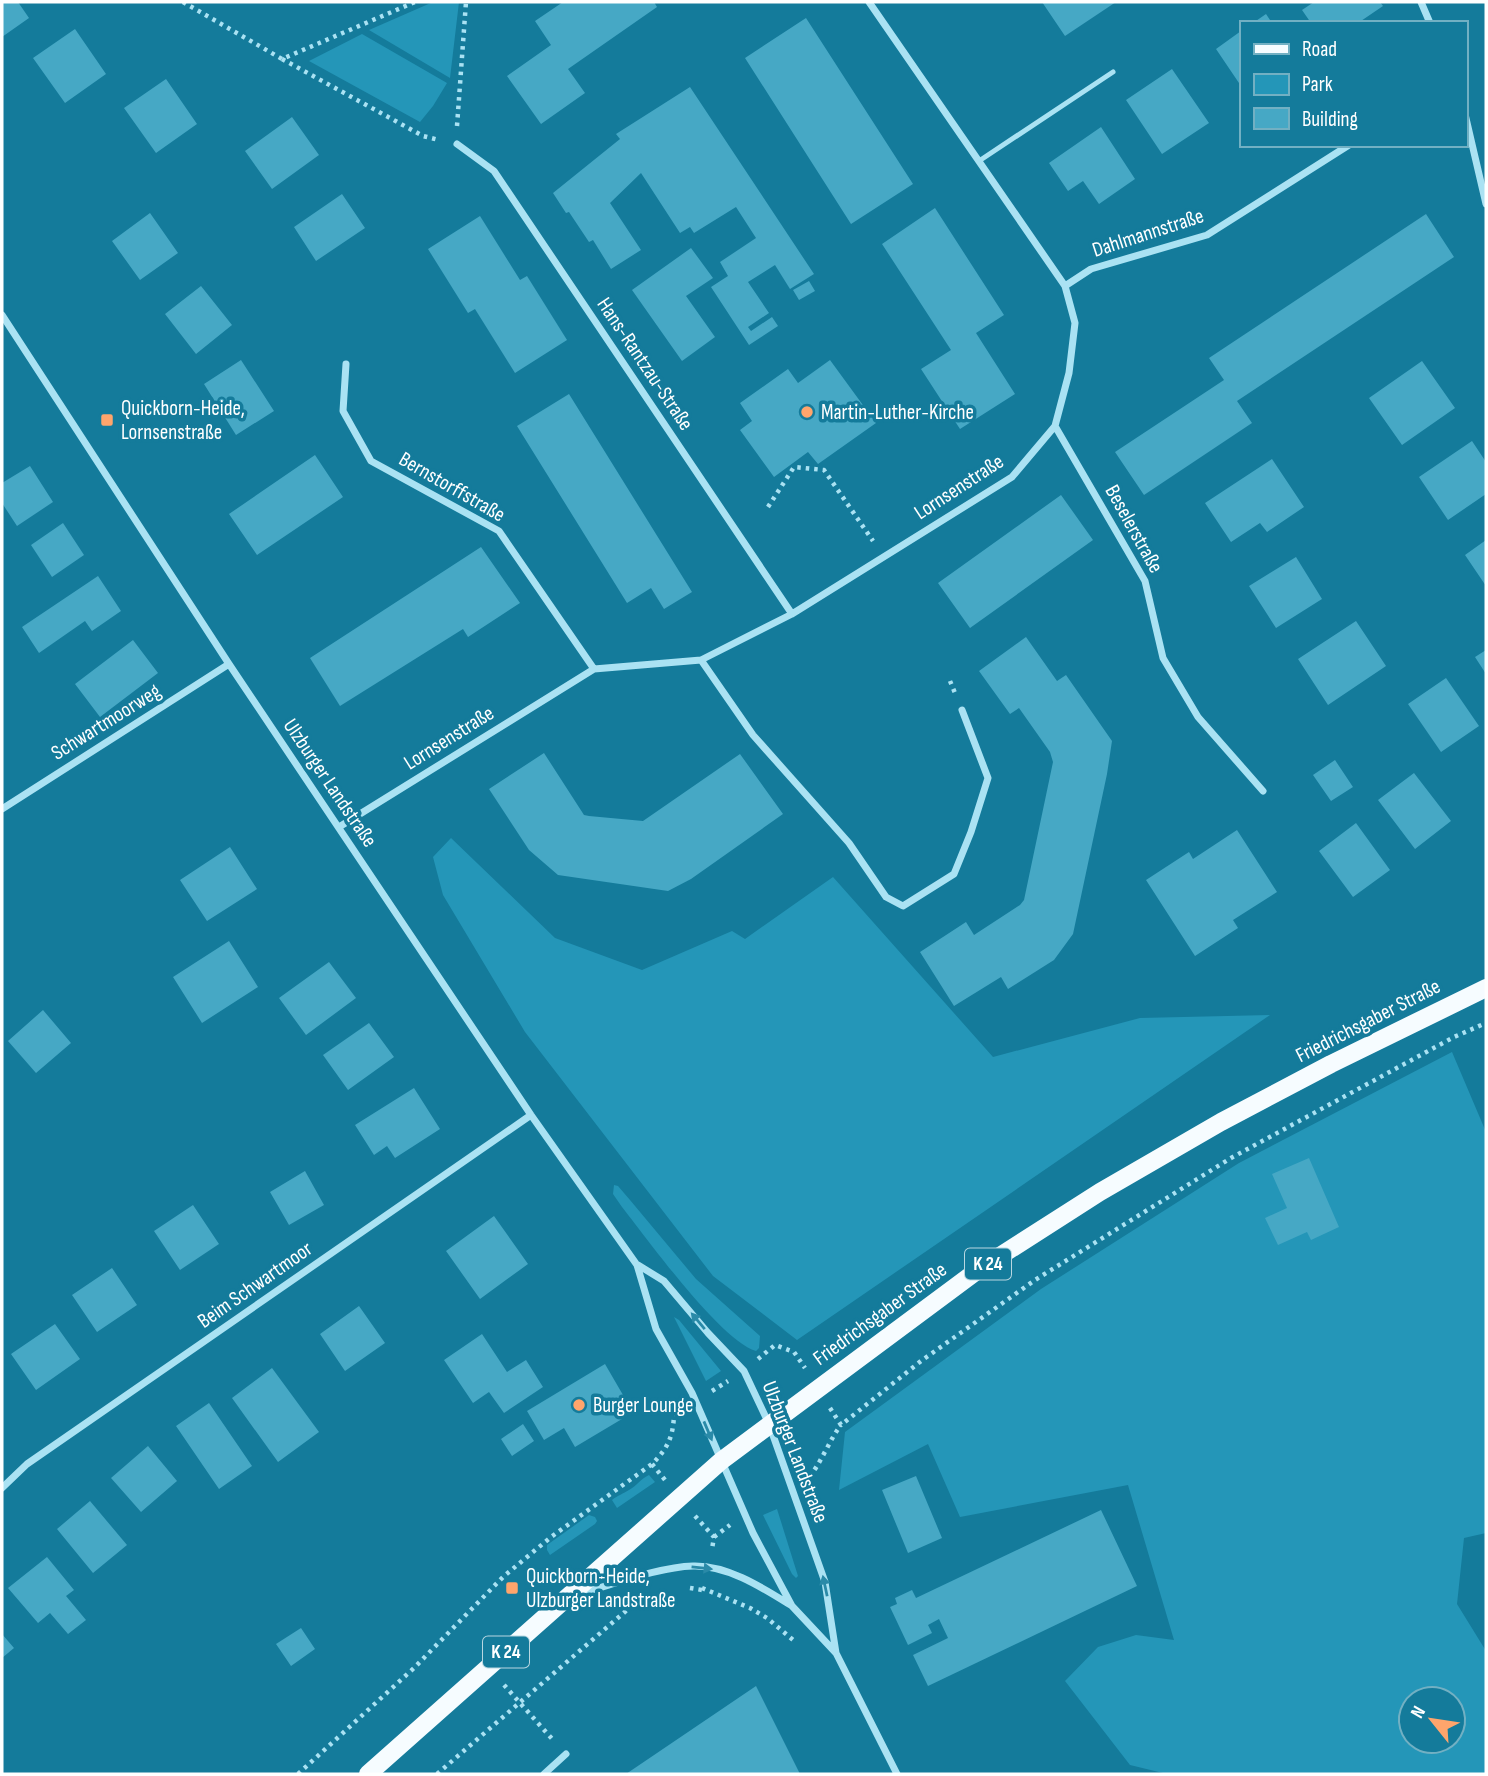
<svg xmlns="http://www.w3.org/2000/svg" width="1488" height="1776" viewBox="0 0 1488 1776" font-family="'Sofia Sans Condensed',sans-serif">
  <style>
    .green { fill: #2496b8; fill-rule: evenodd }
    .building { fill: #46a8c5 }
    .lines { fill: none; stroke-linecap: round; stroke-linejoin: round }
    .path { stroke: #aae2f3; stroke-width: 4.5; stroke-dasharray: 3.5 5; stroke-linecap: butt }
    .service { stroke: #aae2f3; stroke-width: 5 }
    .minor { stroke: #aae2f3; stroke-width: 7 }
    .primary { stroke: #f6fcff; stroke-width: 18 }
    .oneway { fill: #2a8aa8 }
    .poi-dot { fill: #ffa56c; stroke: #147b9b; stroke-width: 2.5 }
    .labels { text-anchor: middle; dominant-baseline: central; stroke-width: 7; stroke-linejoin: round; paint-order: stroke }
    .shield { fill: #147b9b; stroke: #b8d7e1; stroke-width: 2 }
    .shield-label { font-size: 19px; font-weight: bold; fill: #fff }
    .street-label { font-size: 21px; fill: #fff; stroke: #147b9b }
    .poi-label { font-size: 21px; fill: #fff; stroke: #147b9b; text-anchor: start }
  </style>
  <rect width="100%" height="100%" fill="#147b9b"/>
  <path class="green" d="M433 2H459L450 78 369 30Z
    M362 34 447 83 433 106 420 122 309 61Z
    M451 838 555 938 642 970 732 931 745 939 833 877 993 1057 1140 1018 1270 1015 797 1340 713 1276 525 1032 443 895 433 857Z
    M1452 1052 1486 1132V1533L1464 1538 1457 1604 1486 1651V1774H1167L1130 1765 1065 1681 1098 1647 1136 1635 1174 1640 1128 1485 960 1517 928 1444 839 1490 845 1432 1041 1289 1239 1163ZM1411 1699H1453V1741H1411Z
    M614 1185 618 1186 630 1200 696 1279 760 1336 759 1348 756 1351C720 1340 648 1240 622 1207L613 1194Z
    M674 1317 679 1320 721 1371 706 1381Z
    M649 1475 655 1482 617 1508 612 1500C618 1495 623 1494 629 1490 637 1486 640 1479 649 1475Z
    M777 1509 798 1576 796 1578 792 1574 763 1515Z
    M589 1515 595 1517 597 1521 595 1524 550 1555 547 1550V1545Z"/>
  <path class="building" d="M2 2H18L29 18 2 37Z
    M563 2H654L657 7 568 69 585 93 541 124 507 76 551 45 535 21Z
    M1042 2H1116L1065 36Z
    M1314 2H1380L1383 6 1358 23H1311L1302 10Z
    M1266 14 1272 23H1253Z
    M806 18 913 184 851 224 745 58Z
    M75 29 106 74 65 103 33 58Z
    M1241 31V86L1216 49Z
    M1172 69 1209 123 1162 154 1126 100Z
    M166 79 197 124 156 153 124 108Z
    M690 87 814 274 790 289 775 265 748 282 769 313 748 327 751 331 772 317 778 326 749 345 711 287 728 276 720 262 756 238 736 207 694 233 690 227 680 233 641 173 610 203 641 250 611 269 593 240 589 242 569 212 566 213 553 193 620 139 616 134Z
    M292 117 319 155 272 189 245 151Z
    M1101 127 1135 179 1099 204 1083 181 1068 191 1049 163Z
    M342 194 365 228 316 261 294 227Z
    M935 208 1004 315 976 333 1015 394 960 429 921 369 951 350 882 244Z
    M150 213 178 253 140 280 112 241Z
    M1426 214 1454 257 1237 401 1252 423 1144 495 1115 452 1224 380 1209 358Z
    M480 216 520 280 527 276 567 340 515 373 475 309 468 313 428 249Z
    M691 248 713 278 686 296 715 337 682 361 632 290Z
    M809 281 815 291 799 300 793 290Z
    M201 286 232 325 196 354 165 314Z
    M241 360 274 411 236 435 204 384Z
    M830 360 876 423 818 464 808 452 774 477 740 430 752 421 740 403 788 369 798 383Z
    M1422 361 1455 408 1402 445 1369 398Z
    M569 394 692 592 664 609 651 588 627 603 517 426Z
    M1472 441 1486 462V494L1448 520 1419 477Z
    M315 455 343 497 257 555 229 514Z
    M1272 459 1304 507 1267 532 1260 523 1231 542 1205 503Z
    M30 466 53 502 17 526 2 503V483Z
    M1061 495 1093 540 970 628 938 583Z
    M63 523 84 555 52 577 31 545Z
    M1486 540V586L1465 555Z
    M481 547 520 603 468 637 463 629 340 706 310 658Z
    M1296 557 1322 599 1276 628 1249 586Z
    M98 576 121 611 92 631 85 621 39 653 22 627Z
    M1356 621 1386 666 1328 705 1298 659Z
    M1026 637 1057 681 1066 675 1112 741 1107 774 1073 934 1054 960 1008 989 1001 977 954 1006 920 952 966 922 974 935 1020 905 1024 900 1053 762 1050 752 1019 708 1010 714 979 671Z
    M133 640 158 673 100 717 75 684Z
    M1486 650V674L1475 657Z
    M1446 678 1479 726 1441 752 1408 704Z
    M544 753 584 815 589 816 643 821 740 754 783 814 691 879 668 891 558 875 529 850 489 789Z
    M1335 760 1353 787 1331 801 1313 775Z
    M1414 773 1451 821 1415 849 1378 800Z
    M1356 823 1390 870 1353 897 1319 851Z
    M1237 830 1277 892 1233 920 1238 928 1195 956 1146 880 1189 852 1193 859Z
    M230 847 257 889 207 921 180 880Z
    M229 941 258 987 202 1023 173 977Z
    M329 962 356 998 306 1035 279 998Z
    M43 1010 71 1043 36 1073 8 1041Z
    M369 1023 394 1057 348 1090 323 1055Z
    M414 1088 440 1129 395 1158 387 1146 374 1155 355 1125Z
    M1309 1158 1339 1227 1311 1240 1307 1232 1278 1245 1265 1218 1287 1208 1272 1174Z
    M305 1171 324 1205 289 1225 270 1192Z
    M193 1205 219 1244 180 1270 154 1231Z
    M494 1216 528 1264 480 1299 446 1251Z
    M112 1268 137 1305 97 1332 72 1295Z
    M359 1306 385 1343 345 1371 320 1334Z
    M55 1324 80 1359 36 1390 11 1354Z
    M482 1334 507 1372 526 1360 543 1387 504 1413 489 1392 473 1403 444 1360Z
    M605 1364 623 1395 617 1399 627 1416 575 1447 564 1428 544 1440 527 1411Z
    M272 1368 319 1432 278 1462 232 1398Z
    M209 1403 252 1466 219 1489 176 1426Z
    M523 1424 534 1441 512 1456 501 1439Z
    M148 1446 177 1481 141 1512 111 1478Z
    M916 1476 942 1538 908 1553 882 1490Z
    M90 1501 127 1545 93 1573 57 1529Z
    M1101 1510 1137 1586 928 1686 913 1655 948 1638 939 1619 928 1625 932 1633 908 1645 890 1607 897 1604 895 1598 912 1590 916 1598Z
    M47 1557 74 1590 66 1596 86 1620 68 1634 50 1613 38 1623 8 1588Z
    M301 1628 315 1649 291 1666 276 1644Z
    M2 1634 14 1648 2 1658Z
    M756 1686 800 1774H626Z"/>
  <g class="lines">
    <path class="path" d="M183 2 282 59 415 2
      M282 59 423 136 439 140
      M457 126 466 2
      M768 507 794 467 824 470 873 541
      M950 681 955 693
      M758 1359 775 1345 794 1352 805 1368
      M712 1391 728 1381
      M830 1408 841 1425 921 1361 1035 1280 1231 1158 1454 1037 1486 1023
      M652 1464 665 1480
      M809 1476C817 1471 831 1437 841 1425
      M695 1516 714 1537 712 1549
      M714 1537 730 1525
      M690 1588 702 1590
      M702 1588 750 1608 767 1618 793 1640
      M504 1685 554 1741
      M298 1774 414 1668 503 1577 551 1537 652 1464C668 1448 673 1437 674 1415L681 1411
      M437 1774 627 1610 650 1595"/>
    <path class="service" d="M979 161 1113 72"/>
    <path class="minor" d="M1421 2 1430 23
      M1465 114 1486 204
      M457 144 494 171 792 614
      M1065 286 1091 269 1207 235 1349 145
      M2 315 229 664 531 1115 637 1265 656 1329 692 1393 753 1533 792 1606 836 1653 897 1774
      M346 364 343 411 371 461 499 531 594 669
      M1055 426 1145 581 1163 658 1198 717 1263 791
      M701 660 753 735 849 843 886 897 903 906 954 874 971 832 988 778 962 710
      M2 809 229 664
      M339 827 594 669 701 660 792 614 1012 477 1055 426 1069 373 1075 323 1065 286 869 2
      M638 1265 664 1281 708 1333 744 1371 769 1424 825 1582 836 1653
      M2 1488 27 1464 531 1115
      M579 1594C612 1585 659 1567 693 1566 728 1565 763 1588 792 1606
      M544 1774 566 1754"/>
    <path class="primary" d="M368 1774 721 1461 978 1270 1100 1192 1221 1122 1331 1064 1486 988"/>
  </g>
  <defs><path id="oneway-solid" d="M-6-.8H1V-3.2L6.5 0L1 3.2V.8H-6Z" transform="scale(1.75)"/></defs>
  <g class="oneway">
    <use href="#oneway-solid" transform="translate(698 1321) rotate(-130)"/>
    <use href="#oneway-solid" transform="translate(708 1431) rotate(67)"/>
    <use href="#oneway-solid" transform="translate(702 1568) rotate(6)"/>
    <use href="#oneway-solid" transform="translate(825 1586) rotate(-102)"/>
  </g>
  <g class="poi-dot">
    <circle cx="807" cy="412" r="7"/>
    <rect x="100" y="413" width="14" height="14" rx="3.5"/>
    <circle cx="579" cy="1405" r="7"/>
    <rect x="505" y="1581" width="14" height="14" rx="3.5"/>
  </g>
  <g class="labels">
    <g class="shield">
      <rect x="965" y="1248.5" width="46" height="31" rx="5"/>
      <rect x="483" y="1636.5" width="46" height="31" rx="5"/>
    </g>
    <g class="shield-label">
      <text x="988" y="1264">K 24</text>
      <text x="506" y="1652">K 24</text>
    </g>
    <g class="street-label">
      <text transform="translate(1148 233) rotate(-18)">Dahlmannstraße</text>
      <text transform="translate(645 364) rotate(56)">Hans-Rantzau-Straße</text>
      <text transform="translate(452 487) rotate(30)">Bernstorffstraße</text>
      <text transform="translate(959 487) rotate(-33)">Lornsenstraße</text>
      <text transform="translate(1134 529) rotate(61)">Beselerstraße</text>
      <text transform="translate(106 722) rotate(-32)">Schwartmoorweg</text>
      <text transform="translate(449 738) rotate(-32)">Lornsenstraße</text>
      <text transform="translate(330 783) rotate(56)">Ulzburger Landstraße</text>
      <text transform="translate(1368 1021) rotate(-27)">Friedrichsgaber Straße</text>
      <text transform="translate(255 1285) rotate(-35)">Beim Schwartmoor</text>
      <text transform="translate(880 1314) rotate(-36)">Friedrichsgaber Straße</text>
      <text transform="translate(795 1452) rotate(69)">Ulzburger Landstraße</text>
    </g>
    <g class="poi-label">
      <text x="121" y="408">Quickborn-Heide,<tspan x="121" dy="24">Lornsenstraße</tspan></text>
      <text x="821" y="412">Martin-Luther-Kirche</text>
      <text x="593" y="1405">Burger Lounge</text>
      <text x="526" y="1576">Quickborn-Heide,<tspan x="526" dy="24">Ulzburger Landstraße</tspan></text>
    </g>
  </g>
  <rect width="1488" height="1776" fill="none" stroke="#ffffff" stroke-width="7"/>
  <rect x="1240" y="21" width="228" height="126" fill="#147b9b" stroke="#72b0c3" stroke-width="2"/>
  <rect x="1254" y="44" width="35" height="10" fill="#f6fcff" stroke="#72b0c3" stroke-width="2"/>
  <text x="1302" y="56" font-size="21" fill="#ffffff">Road</text>
  <rect x="1254" y="74" width="35" height="21" fill="#2496b8" stroke="#72b0c3" stroke-width="2"/>
  <text x="1302" y="91" font-size="21" fill="#ffffff">Park</text>
  <rect x="1254" y="108" width="35" height="21" fill="#46a8c5" stroke="#72b0c3" stroke-width="2"/>
  <text x="1302" y="126" font-size="21" fill="#ffffff">Building</text>
  <g transform="translate(1432 1720) rotate(300)"><circle r="33" fill="#147b9b" stroke="#72b0c3" stroke-width="2"/>
  <path d="M0-5L12 26L0 18L-12 26Z" fill="#ffa56c"/>
  <text y="-10" font-size="19" font-weight="bold" text-anchor="middle" fill="#ffffff">N</text>
  </g>
</svg>
